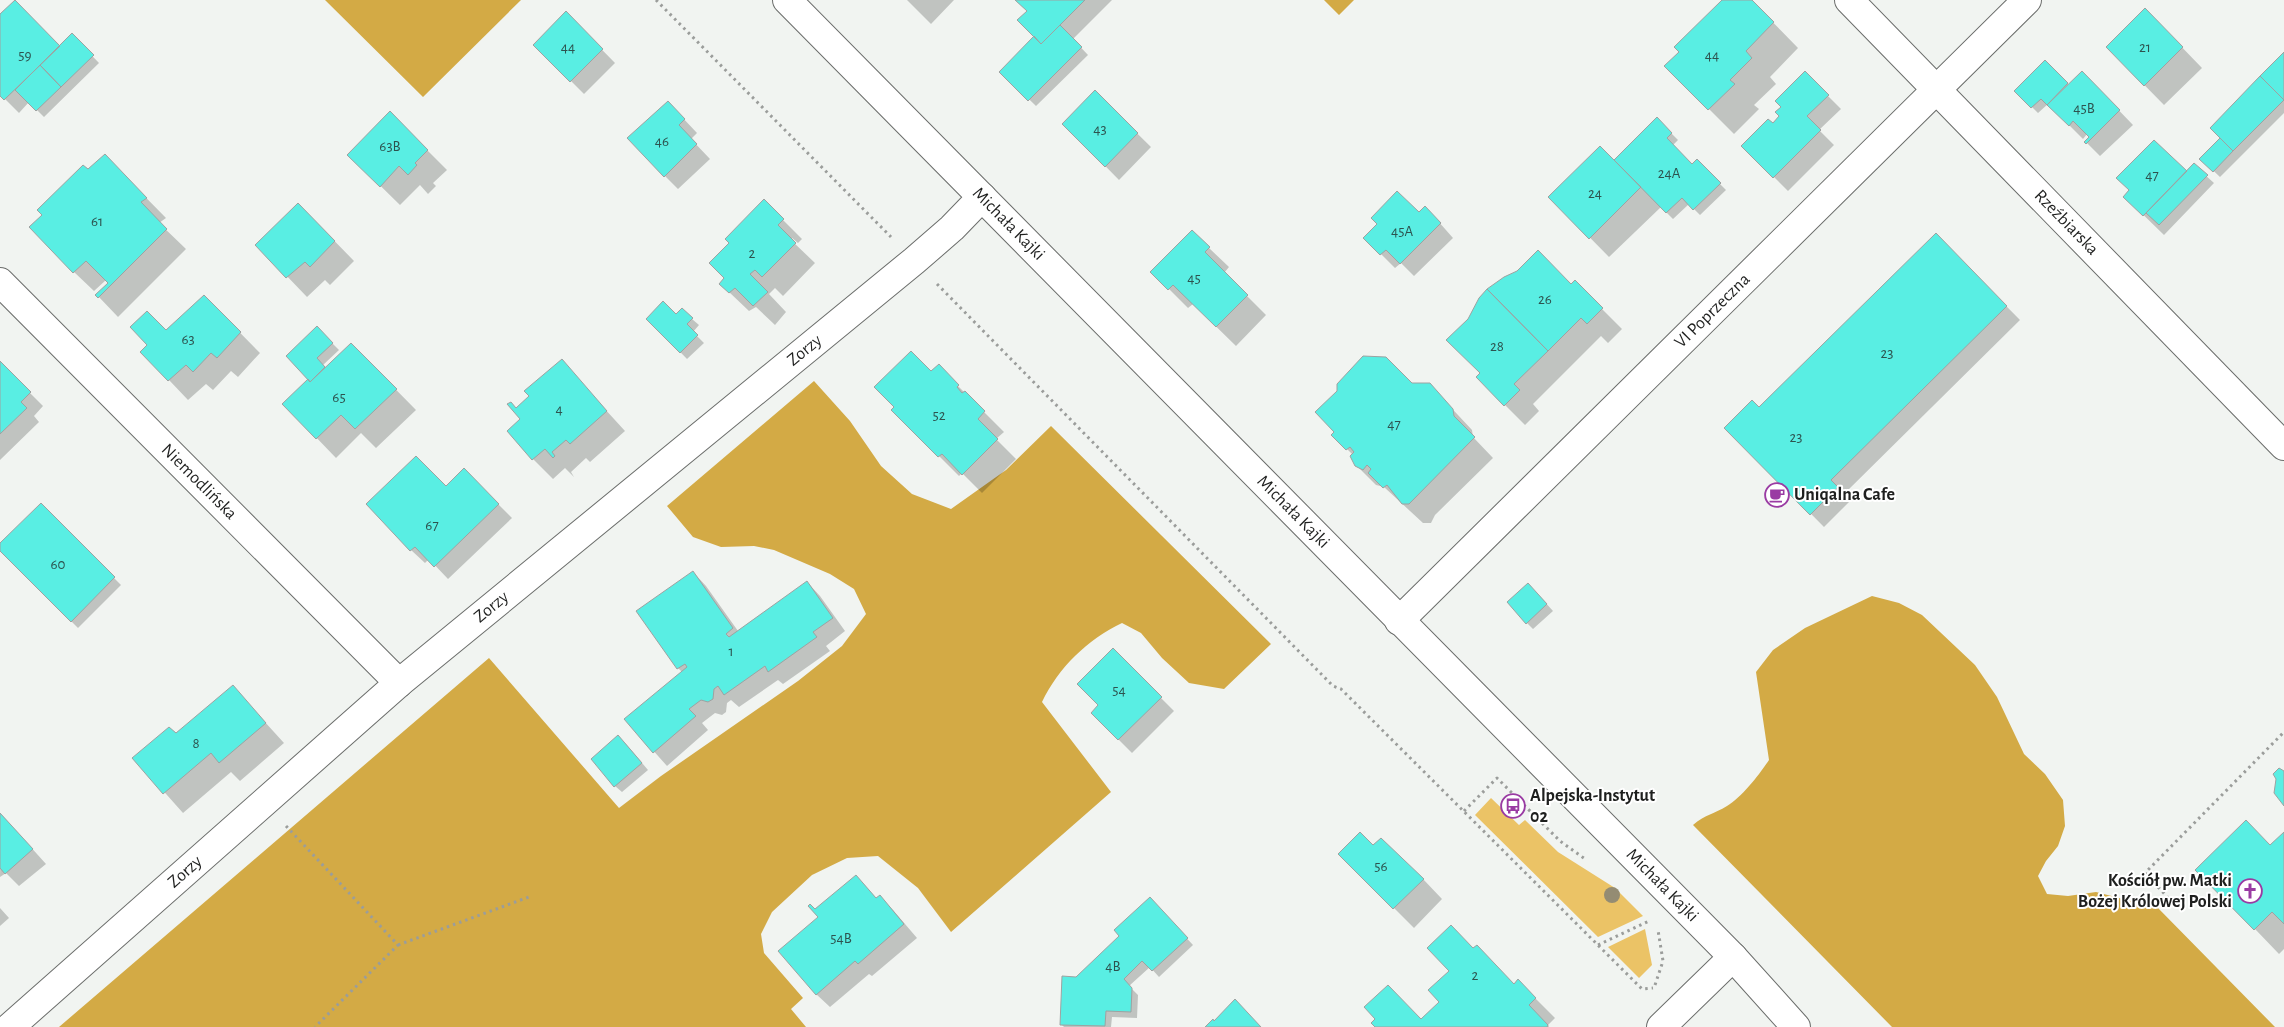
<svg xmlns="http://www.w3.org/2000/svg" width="2284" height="1027" viewBox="0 0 2284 1027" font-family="'Alegreya Sans',sans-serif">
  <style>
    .green { fill: #ebc366 }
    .forest { fill: #d3aa45 }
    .shadow { fill: #0003 }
    .building { fill: #59eee3; stroke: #9ea2a1 }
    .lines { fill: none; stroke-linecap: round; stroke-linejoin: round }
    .minor-casing { stroke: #6b6d6b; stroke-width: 30 }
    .tertiary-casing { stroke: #6b6d6b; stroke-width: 30 }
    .path { stroke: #9b9d9b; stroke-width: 3; stroke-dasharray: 2.5 4; stroke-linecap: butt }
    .minor { stroke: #fff; stroke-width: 28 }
    .tertiary { stroke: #fff; stroke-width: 28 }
    .tree { fill: #948c73 }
    .labels { text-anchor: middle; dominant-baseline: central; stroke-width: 4; stroke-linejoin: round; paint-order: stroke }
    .number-label { font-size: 15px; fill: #2d534f }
    .street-label { font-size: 18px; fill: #1e1f1e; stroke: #fff }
    .poi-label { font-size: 18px; font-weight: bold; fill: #1e1f1e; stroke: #fff; text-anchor: start }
  </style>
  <rect width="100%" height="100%" fill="#f1f4f1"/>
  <path class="green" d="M1491 798 1519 825 1525 820 1558 852 1615 888 1643 916 1598 937 1475 815Z
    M1645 929 1652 965 1639 978 1608 947Z"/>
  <path class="forest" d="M325 0H521L423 97Z
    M1324 0H1354L1339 15Z
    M814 381 850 421 881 466 912 494 951 509 1006 470 1051 426 1271 644 1224 689 1189 683 1162 658 1141 633 1122 623C1087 640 1059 667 1042 702L1111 792 951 932 918 888 878 856 847 858 812 875 772 912 761 934 764 953 803 998 791 1009 806 1027H59L489 658 619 808 661 776 798 681 842 646 866 614 854 589 830 574 774 550 754 546 721 547 693 537 667 506Z
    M1872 596 1899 603 1922 615 1975 665 1997 697 2024 754 2045 774 2063 800 2065 826 2058 846 2046 861 2038 876 2047 894 2068 896 2096 892 2158 908 2275 1027H1892L1693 825C1706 814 1714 814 1727 806 1742 797 1759 775 1769 760L1756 672 1773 650 1805 628Z"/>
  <path class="shadow" d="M907 0H954L931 24Z
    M1017 0H1112L1073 39 1088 55 1036 106 1001 72 1036 37 1028 11Z
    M1724 0H1751L1798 48 1770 77 1776 84 1754 105 1759 109 1734 134 1666 66Z
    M2145 9 2202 68 2164 105 2107 47Z
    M566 13 615 63 584 94 535 45Z
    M0 16 60 47 72 35 99 63 44 117 29 102 19 113 0 94Z
    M2284 53V113L2220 177 2201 159 2221 138Z
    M2045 62 2069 85 2082 72 2133 125 2100 156 2086 142 2091 137 2087 134 2083 139 2048 104 2038 113 2016 91Z
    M1805 73 1841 109 1819 130 1834 145 1788 191 1743 146 1781 116 1783 107Z
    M1095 92 1151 147 1119 180 1064 124Z
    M390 113 447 170 433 183 436 186 428 194 420 185 400 205 349 155Z
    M681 116 697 133 691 139 710 159 678 189 665 176Z
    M1657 119 1678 140 1673 145 1692 165 1697 161 1726 190 1700 215 1689 204 1673 219 1661 207 1609 257 1550 197 1614 162Z
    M105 156 166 218 159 223 186 249 118 317 97 295 110 283 106 280 94 291 74 272 43 215Z
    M2194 165 2214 183 2164 235 2125 197 2187 172Z
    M764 201 802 239 798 243 792 238 791 240 815 263 783 296 775 288 769 294 786 312 775 325 756 307 749 311 729 292 725 278 731 244Z
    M1419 214 1438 221 1453 238 1414 276 1401 263 1395 268 1365 238Z
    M318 224 354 261 330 285 325 280 307 297 257 245Z
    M1936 235 2020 320 1844 494 1850 501 1824 527 1726 428 1759 409Z
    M1209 248 1229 267 1224 273 1266 315 1236 346 1193 304 1188 308 1152 272Z
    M1575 282 1622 329 1608 343 1601 336 1533 404 1539 411 1525 425 1477 377Z
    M204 296 260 353 238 377 231 371 213 390 206 384 188 400 169 380Z
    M676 316 692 319 699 325 693 332 704 343 687 359 648 319Z
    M317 328 339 350 323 365 326 368 351 344 416 410 376 448 361 433 336 458 284 404 309 379Z
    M561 361 625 431 590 462 586 458 571 472 574 477 565 468 553 479 533 459 522 419 516 409 531 397Z
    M0 363 43 406 34 416 39 422 0 460Z
    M931 373 958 386 1004 432 996 439 1016 459 982 493 962 473 959 476 893 410Z
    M1411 384H1429L1472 430 1473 437 1493 458 1435 515 1431 523H1423L1384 487 1376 485 1356 465 1353 455 1333 435Z
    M464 470 512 518 448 579 429 559 425 563 411 550 446 488Z
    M41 505 121 585 78 628 0 550V545Z
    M693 572 706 586 738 631 807 582 820 596 845 631 826 646 830 651 783 684 778 680 739 707 731 700 727 703 726 712 722 715 715 713 702 723 708 730 667 766 625 719 682 672 678 668Z
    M1535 591 1553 611 1533 629 1527 623Z
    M1113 650 1174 711 1132 753 1092 713 1100 705Z
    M233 687 284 743 240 781 231 772 183 813 134 758 176 735Z
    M625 743 648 770 622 792 615 786Z
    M1 814 46 864 19 886 6 873 0 877Z
    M2284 833V949L2279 954 2255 929 2270 846Z
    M1373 847 1423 879 1442 899 1414 928 1340 854Z
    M856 876 877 899 880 897 893 910 917 938 872 976 869 974 830 1007 816 994 820 918 815 910Z
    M1150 899 1193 945 1159 977 1150 967 1129 986 1138 995 1137 1018 1112 1017 1111 1027H1064L1062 1025 1077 978 1121 936Z
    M0 908 9 918 0 926Z
    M1474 950 1514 985 1518 981 1555 1018 1548 1025 1549 1027H1377L1421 1020 1440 1002Z"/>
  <path class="building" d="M15 0 60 46 4 100 0 96V14Z
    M1015 0H1085L1041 44 1017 20 1027 11Z
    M1722 0H1752L1774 22 1746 51 1752 58 1730 80 1735 84 1708 110 1664 66 1679 52 1674 47Z
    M2145 8 2183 47 2144 86 2106 47Z
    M566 11 603 49 570 82 533 45Z
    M1060 25 1082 47 1028 101 999 72 1034 36 1041 44Z
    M72 33 94 55 61 87 40 65Z
    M2284 52V100L2260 76Z
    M2045 60 2068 83 2047 105 2041 99 2031 108 2014 91Z
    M40 65 61 87 36 111 15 90Z
    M1805 71 1829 95 1807 116 1821 130 1773 178 1741 146 1768 119 1773 123 1779 116 1775 112 1781 107 1775 101Z
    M2082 71 2120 110 2086 144 2084 142 2089 137 2073 121 2069 126 2047 105Z
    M2260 76 2284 100 2233 151 2210 128Z
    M1095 90 1138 133 1105 167 1062 124Z
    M668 101 685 119 679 125 697 144 664 177 627 138Z
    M390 111 428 150 415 163 417 165 408 175 399 166 380 187 347 155Z
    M1657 117 1672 133 1667 138 1692 164 1697 159 1721 183 1693 210 1682 198 1666 213 1614 160Z
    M2220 138 2233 151 2213 172 2199 159Z
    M2154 140 2187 171 2143 216 2123 197 2129 190 2116 178Z
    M1600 146 1641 187 1589 239 1548 197Z
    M105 154 147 198 141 202 167 229 98 298 95 295 108 283 86 261 73 273 29 227 42 215 37 210 83 165 88 169Z
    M2194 163 2208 175 2159 225 2146 213Z
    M1397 191 1419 212 1425 206 1441 223 1400 264 1386 250 1380 255 1363 238 1377 224 1371 218Z
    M764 199 784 219 778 225 796 243 762 277 755 270 750 274 768 292 753 306 735 288 729 293 719 284 724 278 709 263 729 243 725 239Z
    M298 203 335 241 310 267 305 262 286 278 255 245Z
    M1192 230 1210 247 1205 252 1248 295 1216 327 1173 285 1168 290 1150 272Z
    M1936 233 2007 306 1831 480 1838 487 1810 515 1724 428 1752 400 1759 407Z
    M1538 250 1571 284 1575 280 1603 308 1587 324 1581 318 1548 351 1487 289 1504 277 1517 271Z
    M1487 289 1548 351 1514 384 1520 390 1504 406 1476 377 1480 373 1446 340 1468 319 1479 298Z
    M204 295 241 332 217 358 211 353 193 372 186 365 168 381 140 352 147 345 130 327 147 311 166 330Z
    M663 301 676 314 682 308 693 318 687 324 698 335 680 353 646 319Z
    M317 326 333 343 317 358 325 367 310 382 286 356Z
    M351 343 397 389 355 429 341 415 316 439 282 404 308 379 310 382Z
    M911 351 931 371 939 364 959 385 957 387 962 393 965 391 985 411 978 419 998 439 962 475 942 454 938 457 891 410 894 407 874 387Z
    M1363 356 1386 357 1412 383H1430L1453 409 1454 416 1475 437 1409 504H1402L1387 485 1383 488 1368 473 1371 469 1367 465 1363 470 1355 466 1350 456 1354 452 1350 447 1346 450 1331 435 1334 432 1315 412 1337 391V384Z
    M562 359 607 411 570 444 566 440 552 452 555 456 553 458 545 449 532 460 507 431 520 419 507 404 511 402 516 408 529 396 524 391Z
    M0 361 31 392 21 402 27 408 0 434Z
    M416 456 446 486 464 468 499 504 434 567 415 547 410 551 366 504Z
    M41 503 115 577 71 622 0 551V543Z
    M693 571 733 628 726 634 729 637 807 581 833 618 813 632 817 637 768 672 765 666 724 695 718 686 714 689 713 699 708 702 701 700 689 709 696 716 653 753 624 719 687 667 685 664 677 669 636 611Z
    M1528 583 1547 604 1526 624 1507 602Z
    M1113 648 1162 697 1118 740 1091 713 1098 705 1077 684Z
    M233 685 266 723 219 763 211 753 163 794 132 758 169 727 176 733Z
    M618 735 642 763 614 787 591 759Z
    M2279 768 2284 771V806L2274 793 2276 779 2273 774Z
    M0 813 33 849 5 874 0 868Z
    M2246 820 2270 845 2284 832V924L2272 912 2254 930 2195 870Z
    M1360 832 1373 845 1381 838 1424 879 1393 909 1338 854Z
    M856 875 876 898 880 895 904 924 858 964 855 961 816 995 778 951 818 917 808 906 810 904 815 909Z
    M1150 897 1188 938 1152 971 1142 961 1124 979 1132 988 1131 1012 1106 1011 1105 1026 1060 1025 1062 976 1076 977 1119 936 1114 930Z
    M1451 925 1473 948 1477 945 1514 984 1518 979 1536 998 1529 1005 1548 1025 1547 1027H1375L1371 1023 1375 1019 1364 1007 1388 985 1421 1019 1439 1002 1428 990 1449 971 1427 948Z
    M1235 999 1261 1027H1205L1213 1019 1214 1021Z"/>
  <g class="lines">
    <g class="minor-casing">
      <g id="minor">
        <path id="s1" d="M1849 0 2284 446"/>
        <path id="s2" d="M0 282 399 683"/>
        <path id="s3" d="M1399 621 2027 0"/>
        <path id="s4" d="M10 1027 399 683 914 261 952 228 982 197"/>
        <path d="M1661 1027 1733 957"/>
      </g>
    </g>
    <g class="tertiary-casing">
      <g id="tertiary">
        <path id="s5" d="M787 0 1733 957 1796 1027"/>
      </g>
    </g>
    <path class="path" d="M656 0 891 237
      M937 284 1333 686 1341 689 1642 989 1653 988
      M1464 811 1497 778 1560 841 1585 859
      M286 826 398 945 315 1027
      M2173 903 2145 873 2284 732
      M398 945 529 897
      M1598 945 1649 921
      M1655 985 1663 961 1658 930"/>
    <use href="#minor" class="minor"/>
    <use href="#tertiary" class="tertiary"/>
  </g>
  <circle class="tree" cx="1612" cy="895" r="8"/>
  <defs>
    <g id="cafe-ring" transform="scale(1.25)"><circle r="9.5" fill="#fff" stroke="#9a3ba3" stroke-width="1.5"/><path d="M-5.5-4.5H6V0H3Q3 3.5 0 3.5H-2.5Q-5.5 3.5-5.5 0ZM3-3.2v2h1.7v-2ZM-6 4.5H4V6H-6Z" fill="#9a3ba3"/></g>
    <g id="bus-ring" transform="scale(1.25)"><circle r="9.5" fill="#fff" stroke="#9a3ba3" stroke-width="1.5"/><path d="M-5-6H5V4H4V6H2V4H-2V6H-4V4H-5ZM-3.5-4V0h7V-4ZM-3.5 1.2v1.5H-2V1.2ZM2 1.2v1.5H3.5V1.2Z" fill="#9a3ba3"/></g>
    <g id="church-ring" transform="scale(1.25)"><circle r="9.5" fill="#fff" stroke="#9a3ba3" stroke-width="1.5"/><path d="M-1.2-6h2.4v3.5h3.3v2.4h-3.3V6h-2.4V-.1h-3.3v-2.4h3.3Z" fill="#9a3ba3"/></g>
  </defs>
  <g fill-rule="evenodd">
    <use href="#cafe-ring" x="1777" y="495"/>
    <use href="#bus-ring" x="1513" y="806"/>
    <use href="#church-ring" x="2250" y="891"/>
  </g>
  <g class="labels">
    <g class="number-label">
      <text x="568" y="47">44</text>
      <text x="2145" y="47">21</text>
      <text x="25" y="55">59</text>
      <text x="1712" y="55">44</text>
      <text x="2084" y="108">45B</text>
      <text x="1100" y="129">43</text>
      <text x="662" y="141">46</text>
      <text x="390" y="146">63B</text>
      <text x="1669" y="173">24A</text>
      <text x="2152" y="175">47</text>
      <text x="1595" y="193">24</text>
      <text x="97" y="221">61</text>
      <text x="1402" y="231">45A</text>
      <text x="752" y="253">2</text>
      <text x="1194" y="278">45</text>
      <text x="1545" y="299">26</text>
      <text x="188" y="339">63</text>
      <text x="1497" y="346">28</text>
      <text x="1887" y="353">23</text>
      <text x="339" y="397">65</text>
      <text x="559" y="409">4</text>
      <text x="939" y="415">52</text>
      <text x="1394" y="424">47</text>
      <text x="1796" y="437">23</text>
      <text x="432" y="525">67</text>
      <text x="58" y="564">60</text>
      <text x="731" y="651">1</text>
      <text x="1119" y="690">54</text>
      <text x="196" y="743">8</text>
      <text x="1381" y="866">56</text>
      <text x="841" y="938">54B</text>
      <text x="1113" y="966">4B</text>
      <text x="1475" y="975">2</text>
    </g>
    <g class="street-label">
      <text stroke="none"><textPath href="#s1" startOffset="311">Rzeźbiarska</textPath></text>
      <text stroke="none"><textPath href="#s5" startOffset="315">Michała Kajki</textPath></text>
      <text stroke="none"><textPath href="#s3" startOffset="441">VI Poprzeczna</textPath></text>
      <text stroke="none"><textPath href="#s4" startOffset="1044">Zorzy</textPath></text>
      <text stroke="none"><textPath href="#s2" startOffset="282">Niemodlińska</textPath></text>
      <text stroke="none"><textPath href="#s5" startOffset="720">Michała Kajki</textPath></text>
      <text stroke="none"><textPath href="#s4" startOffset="639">Zorzy</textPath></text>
      <text stroke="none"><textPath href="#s4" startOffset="234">Zorzy</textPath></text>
      <text stroke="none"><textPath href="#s5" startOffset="1245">Michała Kajki</textPath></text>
    </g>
    <g class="poi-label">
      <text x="1794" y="495">Uniqalna Cafe</text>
      <text x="1530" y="796">Alpejska-Instytut<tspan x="1530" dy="21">02</tspan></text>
      <text x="2232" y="881" text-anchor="end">Kościół pw. Matki<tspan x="2232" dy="21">Bożej Królowej Polski</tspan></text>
    </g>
  </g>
</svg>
